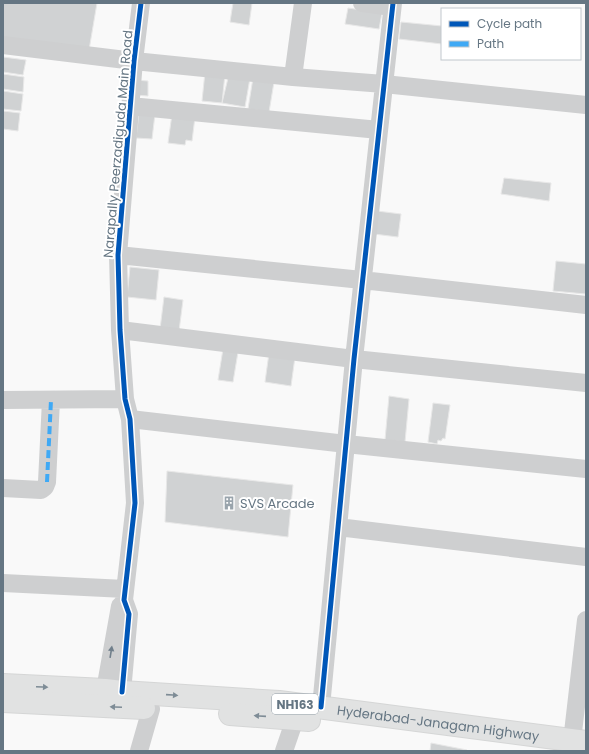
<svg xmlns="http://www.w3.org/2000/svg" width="589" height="754" viewBox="0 0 589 754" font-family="Poppins,sans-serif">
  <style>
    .building { fill: #d0d2d3; stroke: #e8e8e8 }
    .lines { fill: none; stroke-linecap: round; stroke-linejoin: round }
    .highway-casing { stroke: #d5d6d6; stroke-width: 24 }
    .minor { stroke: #cecfd0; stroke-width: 18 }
    .highway { stroke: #e1e2e2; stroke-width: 22 }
    .quiet { stroke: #3fa9f5; stroke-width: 4; stroke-dasharray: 8 4; stroke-linecap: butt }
    .cycleway-casing { stroke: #fff; stroke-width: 8 }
    .cycleway { stroke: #0057b8; stroke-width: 5 }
    .oneway { fill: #707f8b }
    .oneway2 { fill: #7e8c96 }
    .labels { text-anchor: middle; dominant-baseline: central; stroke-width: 4; stroke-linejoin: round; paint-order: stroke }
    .shield { fill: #fff; stroke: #939fa8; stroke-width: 1 }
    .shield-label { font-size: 12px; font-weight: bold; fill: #657683 }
    .street-label { font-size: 13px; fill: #657683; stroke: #fff }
    .poi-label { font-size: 13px; fill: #657683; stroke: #fff; text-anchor: start }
  </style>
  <rect width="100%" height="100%" fill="#f9f9f9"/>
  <path class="building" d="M3 3H97L89 50 3 40Z
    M233 3H252L249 25 230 22Z
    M348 8 382 13 379 29 345 24Z
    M401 22 442 26V44L399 39Z
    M3 57 26 60 23 75 3 72Z
    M205 72 225 74 222 103 202 101Z
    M3 74 24 77 23 92 3 89Z
    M229 74 250 78 245 107 222 103Z
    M253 78 274 82 269 112 248 109Z
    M135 80 148 81V96L135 95Z
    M3 91 23 94 21 111 3 109Z
    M3 111 20 113 18 131 3 129Z
    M139 112 155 114 152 139 136 138Z
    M172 114 195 117 192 141 186 140 185 145 168 143Z
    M504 178 551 183 549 201 501 194Z
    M377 211 401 214 398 237 374 234Z
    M556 261 586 264V294L553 291Z
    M130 267 159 270 156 300 127 297Z
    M164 297 183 300 179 331 160 329Z
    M223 349 238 352 233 382 218 380Z
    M269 353 295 357 291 386 265 382Z
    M389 396 409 399 405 442 385 440Z
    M433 403 450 405 445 439 443 438 441 441 438 440 437 444 428 442Z
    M167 471 293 485 288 537 165 522Z
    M431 743 467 750V751H430Z"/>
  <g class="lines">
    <g class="highway-casing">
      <g id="highway">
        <path id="s1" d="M3 685 105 690 122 692 279 702 586 742"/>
        <path d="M3 701 144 708"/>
        <path d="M230 714 309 720"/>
      </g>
    </g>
    <path class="minor" d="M362 3 392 7
      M3 45 134 61 293 77 384 84 586 105
      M293 77 303 3
      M130 106 379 130
      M118 255 362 280 586 305
      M120 330 354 359 586 383
      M3 400 125 399
      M130 419 346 444 586 469
      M3 488 41 490 45 487 47 482 51 400
      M338 527 586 557
      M3 583 125 589
      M105 690 120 606
      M122 692 129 614 124 600 135 503 130 419 125 399 120 330 118 255 134 61 141 3
      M321 707 354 359 393 3
      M572 741 586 620
      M139 751 151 709
      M284 751 295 719"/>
    <use href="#highway" class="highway"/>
    <path class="quiet" d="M47 482 51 400"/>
    <g class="cycleway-casing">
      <path id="cycleway" d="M122 692 129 614 124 600 135 503 130 419 125 399 120 330 118 255 134 61 141 3
        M321 707 354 359 393 3"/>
    </g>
    <use href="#cycleway" class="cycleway"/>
  </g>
  <defs><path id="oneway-solid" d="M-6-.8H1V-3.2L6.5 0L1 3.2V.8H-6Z"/></defs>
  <use class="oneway" href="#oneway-solid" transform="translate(111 652) rotate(-81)"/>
  <g class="oneway2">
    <use href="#oneway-solid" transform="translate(42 687) rotate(3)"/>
    <use href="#oneway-solid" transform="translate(172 695) rotate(4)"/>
    <use href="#oneway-solid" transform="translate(116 707) rotate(-177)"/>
    <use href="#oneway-solid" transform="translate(260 716) rotate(-176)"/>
  </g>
  <defs>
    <g id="building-bare" transform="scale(1.08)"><path d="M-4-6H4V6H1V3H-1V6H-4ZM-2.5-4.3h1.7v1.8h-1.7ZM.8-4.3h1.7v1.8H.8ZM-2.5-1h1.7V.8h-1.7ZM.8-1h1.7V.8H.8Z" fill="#99a4ac" stroke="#fff" stroke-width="2.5" paint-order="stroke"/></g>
  </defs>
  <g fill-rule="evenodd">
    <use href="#building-bare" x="229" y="503"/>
  </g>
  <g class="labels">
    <rect class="shield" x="272" y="694" width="46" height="20" rx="3"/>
    <g class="shield-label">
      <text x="295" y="704">NH163</text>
    </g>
    <g class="street-label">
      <text transform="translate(118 144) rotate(-85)">Narapally Peerzadiguda Main Road</text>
      <text stroke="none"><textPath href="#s1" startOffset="437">Hyderabad-Janagam Highway</textPath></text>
    </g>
    <g class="poi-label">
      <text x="240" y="503">SVS Arcade</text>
    </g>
  </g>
  <rect width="589" height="754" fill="none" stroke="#657683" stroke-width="8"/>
  <rect x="441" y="8" width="140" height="52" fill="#ffffff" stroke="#c1c8cd"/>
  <rect x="449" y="21" width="20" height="6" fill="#0057b8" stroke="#c1c8cd"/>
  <text x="477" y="28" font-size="12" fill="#657683">Cycle path</text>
  <rect x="449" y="41" width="20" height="6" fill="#3fa9f5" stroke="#c1c8cd"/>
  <text x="477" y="48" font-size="12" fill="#657683">Path</text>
</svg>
